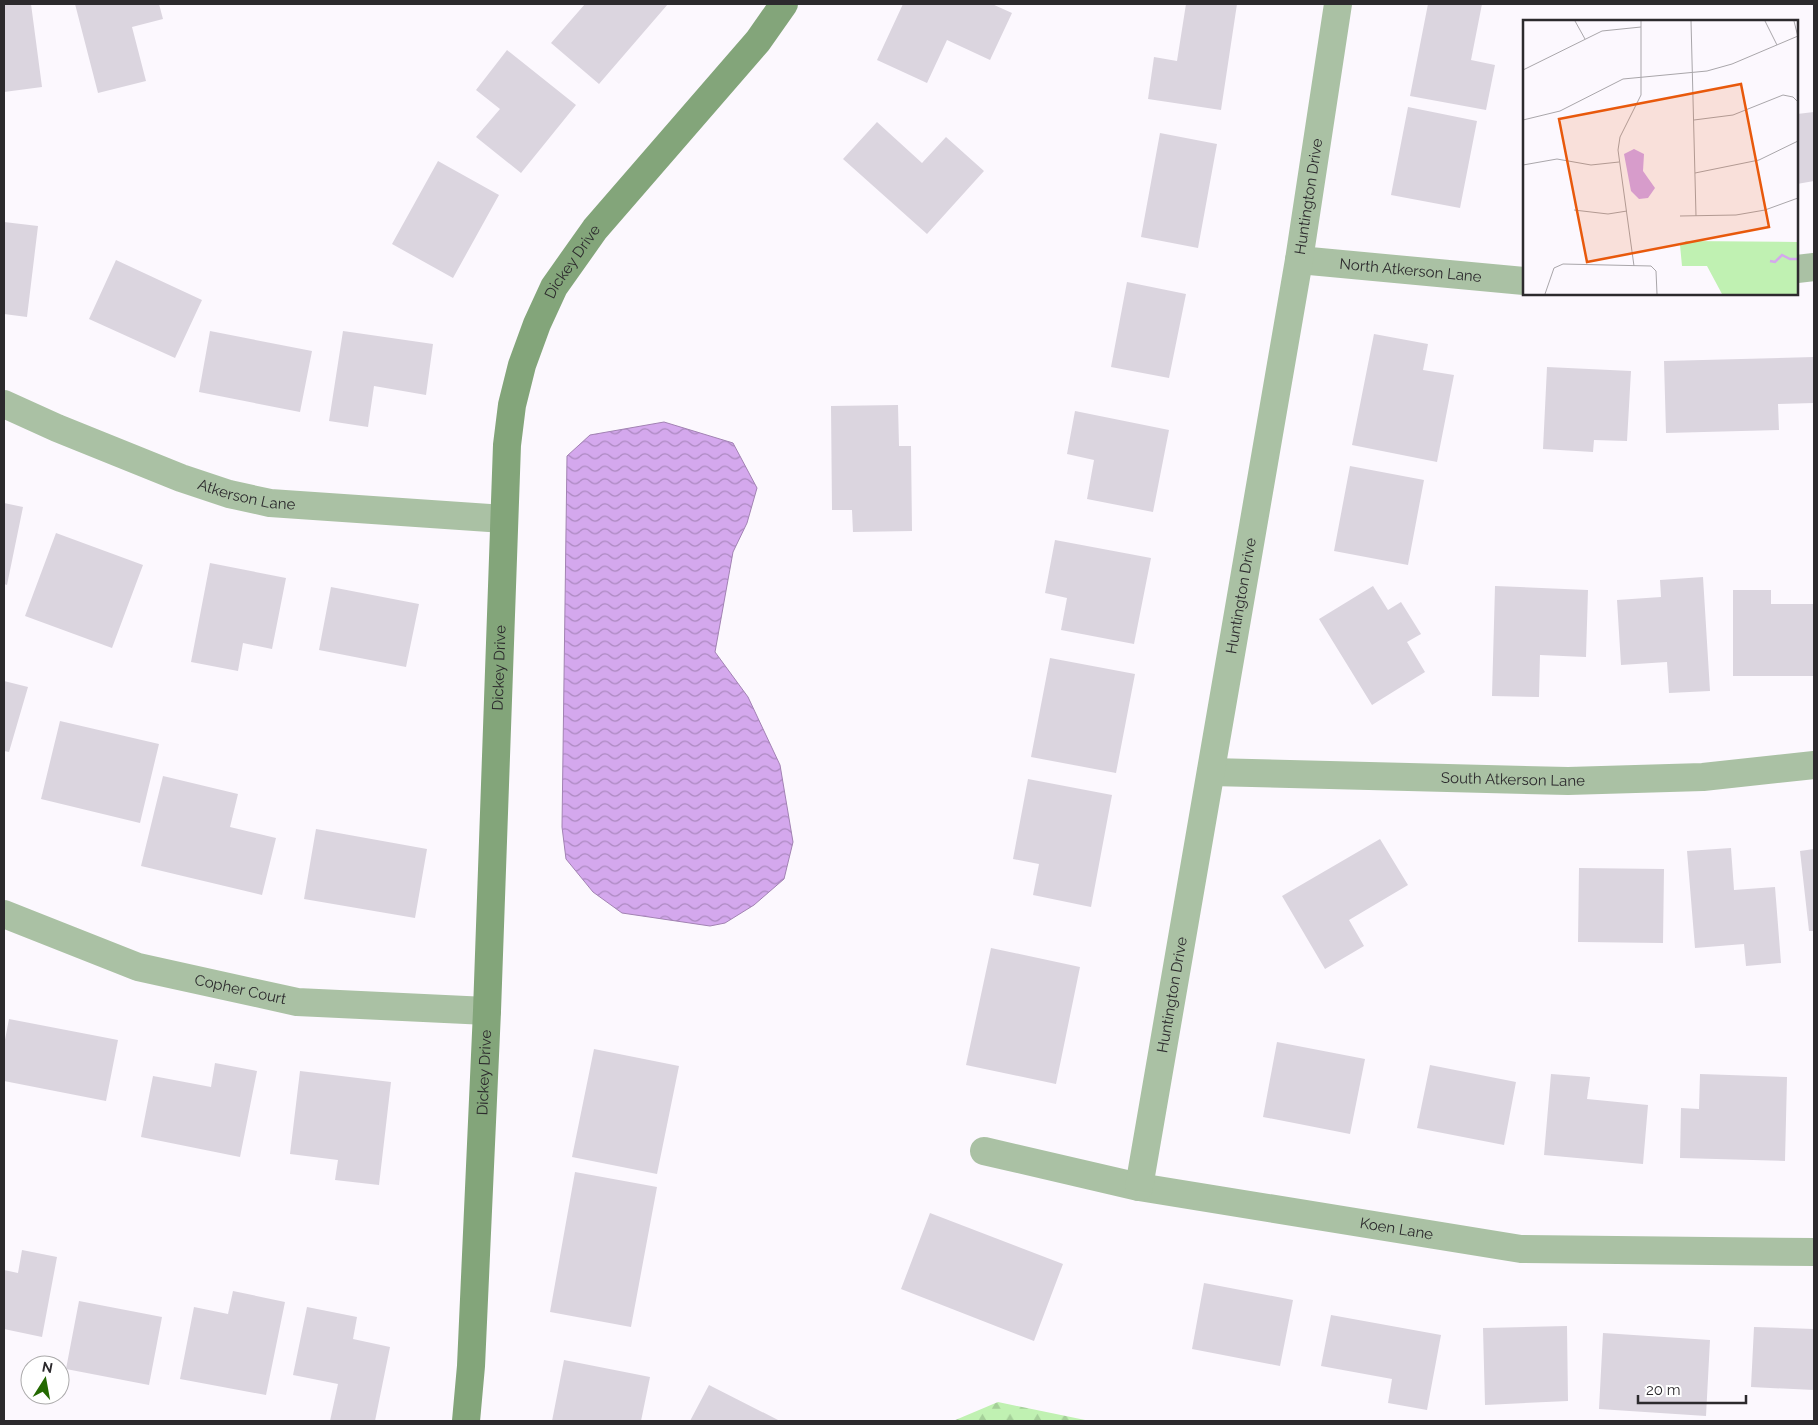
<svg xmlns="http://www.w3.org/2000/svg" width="1818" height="1425" viewBox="0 0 1818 1425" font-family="Raleway,sans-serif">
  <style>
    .forest { fill: url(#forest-firs) }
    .water { fill: url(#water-waves); stroke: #a282b3 }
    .building { fill: #dbd5df }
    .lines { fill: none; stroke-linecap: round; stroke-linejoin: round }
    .street { stroke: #aac1a4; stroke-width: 28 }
    .secondary { stroke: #83a57a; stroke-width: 28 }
    .labels { text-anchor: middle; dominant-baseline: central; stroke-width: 5; stroke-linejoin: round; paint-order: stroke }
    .street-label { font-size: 15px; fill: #2c2a2d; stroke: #fff }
    .inset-river { fill: none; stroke: #d4a8ed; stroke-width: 2.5 }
    .inset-road { fill: none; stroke: #a9a6aa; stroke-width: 1 }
    .view { fill: #e8590c; fill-opacity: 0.15; stroke: #e8590c; stroke-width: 2.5 }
    .inset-edge { fill: none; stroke: #2c2a2d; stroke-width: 2.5 }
  </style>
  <defs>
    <pattern id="forest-firs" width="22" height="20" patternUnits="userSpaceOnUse" patternTransform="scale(1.25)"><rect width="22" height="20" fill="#c0f1b2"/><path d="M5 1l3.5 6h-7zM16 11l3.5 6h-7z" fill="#a5cf99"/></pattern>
    <pattern id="water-waves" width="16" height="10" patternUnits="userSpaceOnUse" patternTransform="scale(1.25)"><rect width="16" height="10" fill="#d4a8ed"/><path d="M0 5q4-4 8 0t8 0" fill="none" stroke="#ac89c0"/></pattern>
  </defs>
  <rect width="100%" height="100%" fill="#fcf8fe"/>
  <path class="forest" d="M998 1402 1090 1421H953Z"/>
  <path class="water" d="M664 422 733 443 757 488 747 523 733 552 715 652 748 697 780 765 793 842 784 879 754 905 725 923 710 926 622 913 593 892 566 859 562 827 567 456 590 435Z"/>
  <path class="building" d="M31 4 42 87 4 92V5Z
    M75 4H159L163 19 132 27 146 81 98 93Z
    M585 4H668L599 84 551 43Z
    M903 4H992L1012 13 990 60 947 40 927 83 877 60Z
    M1186 4H1237L1221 110 1148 99 1154 57 1177 61Z
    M1428 4H1482L1471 60 1495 65 1486 110 1410 96Z
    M507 50 576 105 521 173 476 137 500 109 476 90Z
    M1408 107 1477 121 1460 208 1391 195Z
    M1814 112V181L1797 184V114Z
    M877 122 922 163 946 137 984 171 927 234 843 159Z
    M1160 133 1217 144 1198 248 1141 237Z
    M438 161 499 195 453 278 392 244Z
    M4 222 38 226 27 317 4 314Z
    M116 260 202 300 175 358 89 319Z
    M1127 282 1186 294 1169 378 1111 367Z
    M210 331 312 351 300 412 199 392Z
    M343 331 433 344 426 395 374 386 368 427 329 421Z
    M1374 334 1428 344 1423 370 1454 375 1437 462 1352 445Z
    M1814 357V403L1778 404 1779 430 1666 433 1664 361Z
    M1547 367 1631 371 1627 441 1594 440 1593 452 1543 449Z
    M898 405 899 446H911L912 531 853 532 852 510H832L831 406Z
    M1075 411 1169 430 1153 512 1087 499 1094 460 1067 454Z
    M1350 466 1424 480 1408 565 1334 551Z
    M4 503 23 507 7 585 4 584Z
    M56 533 143 565 112 648 25 616Z
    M1055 540 1151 558 1134 644 1061 630 1067 598 1045 593Z
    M210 563 286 578 272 649 243 643 238 671 191 662Z
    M1703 577 1710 691 1669 693 1667 662 1621 665 1617 600 1661 597 1660 580Z
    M1373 586 1388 610 1401 602 1421 634 1407 642 1425 672 1372 705 1319 619Z
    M1495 586 1588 590 1586 657 1540 655 1539 697 1492 696Z
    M331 587 419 604 406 667 319 650Z
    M1733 590H1771V604H1814V676H1733Z
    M1050 658 1135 674 1116 773 1031 757Z
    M4 681 28 687 9 752 4 751Z
    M60 721 159 744 140 823 41 799Z
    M163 776 238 794 230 827 276 838 262 895 141 866Z
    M1028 779 1112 795 1091 907 1033 895 1039 864 1013 859Z
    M316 829 427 849 415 918 304 899Z
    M1380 839 1408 885 1349 920 1364 946 1325 969 1282 896Z
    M1731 848 1734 890 1775 887 1781 963 1746 966 1744 944 1695 948 1687 851Z
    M1814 849V931H1809L1800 851Z
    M1579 868 1664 869 1663 943 1578 942Z
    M991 948 1080 967 1056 1084 966 1065Z
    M9 1019 118 1040 106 1101 4 1081V1045Z
    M1277 1042 1365 1059 1350 1134 1263 1117Z
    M594 1049 679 1066 657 1174 572 1157Z
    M215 1063 257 1071 240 1157 141 1137 153 1076 211 1087Z
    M1430 1065 1516 1082 1504 1145 1417 1128Z
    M300 1071 391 1082 379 1185 335 1180 338 1160 290 1154Z
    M1551 1074 1590 1077 1587 1099 1648 1105 1643 1164 1544 1155Z
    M1700 1074 1787 1077 1785 1161 1680 1158 1681 1108 1699 1109Z
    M575 1172 657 1187 631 1327 550 1312Z
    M930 1213 1063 1264 1034 1341 901 1289Z
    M22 1250 57 1257 42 1337 4 1329V1270L18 1273Z
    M1204 1283 1293 1300 1280 1366 1192 1349Z
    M233 1291 285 1302 266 1395 180 1379 194 1307 228 1314Z
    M79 1301 162 1317 149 1385 66 1369Z
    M307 1307 357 1317 353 1339 390 1347 375 1421H330L338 1384 293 1375Z
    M1331 1315 1441 1335 1427 1410 1388 1403 1392 1379 1321 1366Z
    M1567 1326 1568 1401 1485 1405 1483 1328Z
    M1754 1327 1814 1329V1390L1751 1387Z
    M1603 1333 1710 1340 1706 1416 1599 1409Z
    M564 1360 650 1377 641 1421H552Z
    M709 1385 780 1421H690Z"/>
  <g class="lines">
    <g class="street">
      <path id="s1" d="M1299 260 1524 281"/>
      <path d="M1797 269 1814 267"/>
      <path id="s2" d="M4 404 57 428 181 478 229 494 270 503 504 519"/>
      <path id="s3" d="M1211 772 1568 781 1703 777 1814 765"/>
      <path id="s4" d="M4 914 138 967 297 1002 487 1011"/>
      <path id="s5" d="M984 1151 1139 1187 1521 1249 1814 1252"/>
      <path id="s6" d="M1139 1187 1299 260 1338 4"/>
    </g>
    <path class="secondary" id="s7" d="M466 1421 471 1366 487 1011 507 445 512 405 522 365 537 324 554 287 595 229 758 41 784 4"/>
  </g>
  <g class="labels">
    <g class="street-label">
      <text stroke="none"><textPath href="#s6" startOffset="1005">Huntington Drive</textPath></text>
      <text stroke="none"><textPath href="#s7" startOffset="1174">Dickey Drive</textPath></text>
      <text stroke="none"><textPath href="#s1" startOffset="112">North Atkerson Lane</textPath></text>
      <text stroke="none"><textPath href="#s2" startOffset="260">Atkerson Lane</textPath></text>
      <text stroke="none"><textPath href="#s6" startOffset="600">Huntington Drive</textPath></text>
      <text stroke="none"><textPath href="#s7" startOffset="754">Dickey Drive</textPath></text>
      <text stroke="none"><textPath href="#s3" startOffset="302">South Atkerson Lane</textPath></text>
      <text stroke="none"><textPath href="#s4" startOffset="249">Copher Court</textPath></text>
      <text stroke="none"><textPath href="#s6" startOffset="195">Huntington Drive</textPath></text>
      <text stroke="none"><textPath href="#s7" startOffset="349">Dickey Drive</textPath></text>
      <text stroke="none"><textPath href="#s5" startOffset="420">Koen Lane</textPath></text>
    </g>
  </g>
  <g transform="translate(1523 20)">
    <rect width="275" height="275" fill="#fcf8fe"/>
    <path d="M163 221 275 222V274H199L184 246H159L157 225Z" fill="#c0f1b2"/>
    <path d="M111 129 121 134 120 151 132 168 125 178 116 179 108 171 101 134Z" fill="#d4a8ed"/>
    <path class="inset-river" d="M247 241 252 242 259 235 267 239H275"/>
    <path class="inset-road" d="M52 1 62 19M168 1 173 196M242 1 254 25M271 1 275 17M0 50 79 11 118 7M0 100 37 91 100 59 184 51 209 44 275 16M171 100 210 95 260 75 270 77 275 82M0 145 34 139 68 145 96 142M172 153 236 140 275 121M51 190 85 194 104 191M157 196 213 195 242 190 275 178M111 246 95 130 97 117 118 75V1M22 274 31 248 40 244 128 246 133 251 134 274"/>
    <path class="view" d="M218 64 246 207 64 242 36 99Z"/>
    <rect width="275" height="275" class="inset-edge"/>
  </g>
  <rect width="1818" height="1425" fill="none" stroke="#2c2a2d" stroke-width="10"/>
  <g transform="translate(45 1380) rotate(11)"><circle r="24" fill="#ffffff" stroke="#abaaab"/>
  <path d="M0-4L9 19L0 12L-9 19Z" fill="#236901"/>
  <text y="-8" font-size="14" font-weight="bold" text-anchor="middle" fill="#2c2a2d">N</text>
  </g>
  <path d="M1638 1395v8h108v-8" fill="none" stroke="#2c2a2d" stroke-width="2.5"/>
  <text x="1646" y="1395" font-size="15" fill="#2c2a2d" stroke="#ffffff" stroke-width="4" paint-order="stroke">20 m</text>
</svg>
